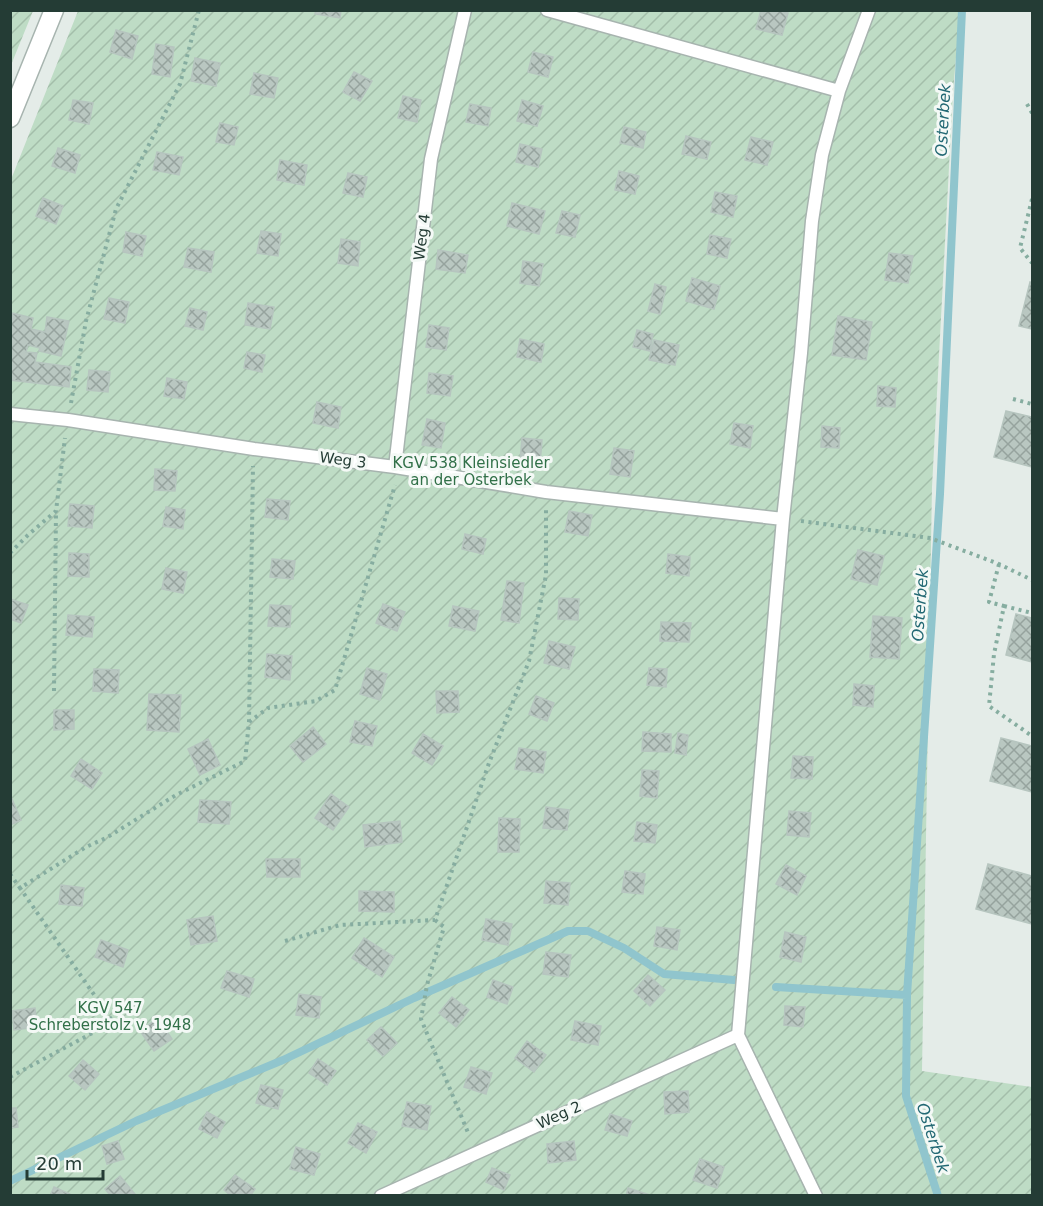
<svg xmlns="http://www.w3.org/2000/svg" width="1043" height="1206" viewBox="0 0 1043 1206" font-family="'DejaVu Sans',sans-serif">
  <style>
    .garden { fill: url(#garden-furrows) }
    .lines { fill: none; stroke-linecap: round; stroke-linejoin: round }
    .stream { stroke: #90c5cd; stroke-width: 8 }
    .building { fill: url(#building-cross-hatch); stroke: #b6c5bf; stroke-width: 1.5 }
    .service-casing { stroke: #a7b4af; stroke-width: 15 }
    .tertiary-casing { stroke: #a7b4af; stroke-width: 21 }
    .path { stroke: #86ada0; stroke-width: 4; stroke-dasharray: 3 4.5; stroke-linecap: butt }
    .service { stroke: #fff; stroke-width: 12 }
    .tertiary { stroke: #fff; stroke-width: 18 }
    .labels { text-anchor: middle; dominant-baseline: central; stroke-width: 6; stroke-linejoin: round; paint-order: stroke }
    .street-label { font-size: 15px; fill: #243c35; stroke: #f4f9f6 }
    .park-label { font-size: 15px; fill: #317048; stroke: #f4f9f6 }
    .water-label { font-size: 16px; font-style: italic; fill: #236974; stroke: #f4f9f6 }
  </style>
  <defs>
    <pattern id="garden-furrows" width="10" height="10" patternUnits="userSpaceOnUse" patternTransform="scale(1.5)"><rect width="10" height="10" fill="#bedcc5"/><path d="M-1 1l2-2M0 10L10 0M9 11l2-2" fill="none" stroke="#a3beaa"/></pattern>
    <pattern id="building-cross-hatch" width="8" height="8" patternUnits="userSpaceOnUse" patternTransform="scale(1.5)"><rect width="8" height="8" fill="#b9c7c1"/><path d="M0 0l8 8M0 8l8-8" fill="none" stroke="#96a39e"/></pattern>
  </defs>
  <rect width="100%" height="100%" fill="#e4ece8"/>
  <path class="garden" d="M11 10 33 11 11 65 10 11Z
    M78 11H960L953 92 932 487 922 1071 1032 1087V1195H11L10 182Z"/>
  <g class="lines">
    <path class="stream" d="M776 987 907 995
      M10 1181 136 1121 283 1060 414 998 568 931H588L624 948 664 974 734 980
      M938 1196 906 1096 907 995 940 494 962 10"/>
  </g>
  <path class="building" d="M316 10H341L340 18 315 14Z
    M761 10H778L788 13 782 35 756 29Z
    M116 30 138 36 132 59 110 52Z
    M156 44 174 47 170 77 152 74Z
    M533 52 553 57 548 77 528 72Z
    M195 58 220 63 216 86 191 81Z
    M354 72 372 81 360 101 343 92Z
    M254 73 278 78 274 98 250 94Z
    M403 96 421 100 417 122 398 118Z
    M73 100 93 103 89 124 69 120Z
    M522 100 543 106 537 126 517 121Z
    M470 104 491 108 488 126 466 122Z
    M220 123 238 127 234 145 216 142Z
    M624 127 646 132 643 148 620 143Z
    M686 136 711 142 707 159 682 154Z
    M751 137 773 142 767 165 745 160Z
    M520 144 542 149 538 167 516 162Z
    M58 148 80 155 75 173 52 166Z
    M157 152 183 157 179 175 153 170Z
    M280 160 307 165 304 185 277 180Z
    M619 171 639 176 635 194 615 190Z
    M348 173 367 177 363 197 343 193Z
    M715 192 737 196 733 217 711 212Z
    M43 198 63 206 56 224 36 216Z
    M512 203 545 211 539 234 507 226Z
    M562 211 580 215 575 237 556 233Z
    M261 231 281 234 278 256 257 253Z
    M126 232 146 236 142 256 123 252Z
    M710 235 731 239 727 258 707 254Z
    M341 239 360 242 358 266 338 263Z
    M188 248 214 252 211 272 184 267Z
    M438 250 468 255 465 273 436 269Z
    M889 253 913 256 908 283 885 280Z
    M523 261 543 264 539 286 520 283Z
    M692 278 720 286 714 309 686 301Z
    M1030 282 1032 283V329L1019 326Z
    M655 284 666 287 660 314 648 311Z
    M109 298 129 302 125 323 104 319Z
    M248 303 274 307 270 329 245 325Z
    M190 308 207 312 203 330 185 326Z
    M12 313 33 318 31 329 45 332 47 317 69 321 61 356 39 351 40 348 28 345 26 352 37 353 35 362 71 367 69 387 10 380V321Z
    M838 316 872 322 866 360 832 355Z
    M429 325 449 328 446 350 426 347Z
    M637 330 653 334 650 351 633 347Z
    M520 339 544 344 541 362 517 357Z
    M654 340 679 345 675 365 649 360Z
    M247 352 265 355 262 372 244 368Z
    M89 370 110 372 108 392 87 390Z
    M429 373 453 376 450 396 427 393Z
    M167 378 187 382 184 399 164 396Z
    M878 386 896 388 895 407 877 406Z
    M317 402 341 407 338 428 313 423Z
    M1006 411 1032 417V467L994 457Z
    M427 419 445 423 441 448 422 445Z
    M734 423 753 426 750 448 730 444Z
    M822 426 840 428 839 448 821 447Z
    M522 438 542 440 540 464 520 462Z
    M614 448 634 451 630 477 610 474Z
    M155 469 177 471 175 491 154 490Z
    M267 499 290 501 288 520 265 517Z
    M70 504 94 506 92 528 68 526Z
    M166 507 185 510 183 529 163 526Z
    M569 511 592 515 588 536 565 532Z
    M465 534 486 539 483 554 462 549Z
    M858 550 884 556 877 585 851 579Z
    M69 553 89 554V577L68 576Z
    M668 554 690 557 689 576 666 573Z
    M272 559 295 561 293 579 270 577Z
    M166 568 187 572 183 593 162 589Z
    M507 581 524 583 519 623 501 620Z
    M559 598 579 599 578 620 558 619Z
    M10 599 28 605 21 623 10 619Z
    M383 604 405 612 397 631 376 623Z
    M270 605 291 606 290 627 268 626Z
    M453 606 479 611 475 631 449 626Z
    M1016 614 1032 618V662L1006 655Z
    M68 615 94 617 92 637 66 635Z
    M873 616 902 618 899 659 870 657Z
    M661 622 691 623 689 642 660 641Z
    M549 641 575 647 569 669 544 663Z
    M267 654 292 656 290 680 265 677Z
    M367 668 387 674 380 700 360 694Z
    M649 668 667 669 666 687 647 685Z
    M94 669 119 670 118 693 93 691Z
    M854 684 874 686 873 707 853 705Z
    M436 691H458L459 712 437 713Z
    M149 694 181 695 179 732 147 730Z
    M536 696 554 703 547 721 529 714Z
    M54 710H74V729L54 730Z
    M355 721 377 726 372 746 350 742Z
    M313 727 326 744 303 762 290 746Z
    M643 732 671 734V752L642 751Z
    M678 733 688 735 686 755 675 753Z
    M423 734 443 746 432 765 412 753Z
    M1001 738 1032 746V792L990 781Z
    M208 739 220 765 200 775 188 749Z
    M519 748 546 752 543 773 515 769Z
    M793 756 813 757 812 779 791 778Z
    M81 759 102 773 92 789 71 776Z
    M642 770 659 771 657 798 640 796Z
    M331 794 349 807 333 830 315 818Z
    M10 799H12L21 820 10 825Z
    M200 800 231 802 229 824 198 822Z
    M546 807 569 810 567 830 543 828Z
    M789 811 811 813 809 837 787 835Z
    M499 818 520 819 519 852H498Z
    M400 821 402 842 365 847 363 825Z
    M637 822 657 825 655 843 634 841Z
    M266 859H300V877H267Z
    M988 864 1032 876V924L976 909Z
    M786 865 806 876 797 895 776 884Z
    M625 871 645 874 643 894 622 892Z
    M546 881 570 883 568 905 544 903Z
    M61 885 84 888 82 906 59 904Z
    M359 891 394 892V912L359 911Z
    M213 916 217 941 191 945 187 920Z
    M486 919 512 924 508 945 482 940Z
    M657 927 680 930 677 950 654 946Z
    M785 932 806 937 801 962 780 957Z
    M364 938 394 957 382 977 352 958Z
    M101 940 128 950 123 967 95 957Z
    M546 952 571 955 568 977 543 974Z
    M227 971 254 979 249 997 221 988Z
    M648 975 665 990 650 1006 634 991Z
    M493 980 513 987 507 1004 487 997Z
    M299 994 321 997 319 1018 296 1015Z
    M452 997 469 1010 456 1027 439 1013Z
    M785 1006 805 1007 803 1027 784 1025Z
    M35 1008 37 1027 14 1030 12 1011Z
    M158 1018 172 1039 154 1051 140 1031Z
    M575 1021 601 1026 598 1045 571 1040Z
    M381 1027 397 1043 383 1056 367 1040Z
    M527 1041 546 1055 534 1072 515 1058Z
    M318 1059 336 1071 327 1085 309 1073Z
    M83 1060 99 1074 85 1090 69 1076Z
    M471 1067 492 1073 486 1094 464 1087Z
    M261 1085 283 1090 278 1109 256 1103Z
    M688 1091 689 1112 665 1114 664 1092Z
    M407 1102 431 1106 427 1130 402 1126Z
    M10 1108H16L18 1127 10 1128Z
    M207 1112 225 1122 217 1138 199 1129Z
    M610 1114 632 1121 627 1136 605 1130Z
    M358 1123 377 1132 366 1153 348 1143Z
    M118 1141 124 1159 107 1164 102 1146Z
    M574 1141 576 1160 548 1163 547 1144Z
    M296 1147 320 1154 314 1175 290 1169Z
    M700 1159 724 1167 717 1188 693 1180Z
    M492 1168 510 1175 504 1190 486 1182Z
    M235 1175 255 1189 250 1196H231L224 1190Z
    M120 1176 135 1194 134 1196H111L105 1189Z
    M54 1187 74 1196H50Z
    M628 1188 653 1196H626Z"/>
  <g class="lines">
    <g class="service-casing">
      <path id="service" d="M547 10 839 91
        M10 414 68 420 254 449 395 467 546 492 783 519
        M395 467 431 159 465 10
        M381 1196 738 1035
        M816 1196 738 1035 783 519 801 353 812 221 822 155 839 91 869 10"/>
    </g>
    <g class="tertiary-casing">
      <path id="tertiary" d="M10 118 54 10"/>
    </g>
    <path class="path" d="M1027 104 1032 113
      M1032 199 1020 248 1032 263
      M1013 399 1032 404
      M71 403 86 321 116 209 180 84 199 10
      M801 521 930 538 999 564 1032 580
      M10 553 28 535 56 511 65 438
      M999 564 989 602 1004 606 994 654 989 706 1032 736
      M1004 606 1032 613
      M54 691 56 512
      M249 722 268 708 316 701 335 690 395 485
      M10 874 20 888
      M435 920 444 927 427 985 421 1019 469 1135
      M285 941 340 925 435 920 489 763 529 661 546 575V509
      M10 1077 113 1022 20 888 86 847 106 838 176 795 245 761 249 722 253 466"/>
    <use href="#service" class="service"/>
    <use href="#tertiary" class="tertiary"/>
  </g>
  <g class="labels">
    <g class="street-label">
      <text transform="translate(422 237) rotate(-83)">Weg 4</text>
      <text transform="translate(343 460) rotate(7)">Weg 3</text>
      <text transform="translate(559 1115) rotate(-24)">Weg 2</text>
    </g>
    <g class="park-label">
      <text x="471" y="463">KGV 538 Kleinsiedler<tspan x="471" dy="17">an der Osterbek</tspan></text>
      <text x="110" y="1008">KGV 547<tspan x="110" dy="17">Schreberstolz v. 1948</tspan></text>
    </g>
    <g class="water-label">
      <text transform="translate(943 120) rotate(-87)">Osterbek</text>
      <text transform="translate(920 605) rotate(-86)">Osterbek</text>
      <text transform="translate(933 1138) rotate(72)">Osterbek</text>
    </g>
  </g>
  <rect width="1043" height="1206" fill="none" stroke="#243c35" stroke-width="24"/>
  <path d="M27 1170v9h76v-9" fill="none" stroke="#243c35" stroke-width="3"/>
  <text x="36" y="1170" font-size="18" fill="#243c35" stroke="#f4f9f6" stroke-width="4.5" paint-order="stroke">20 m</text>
</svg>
